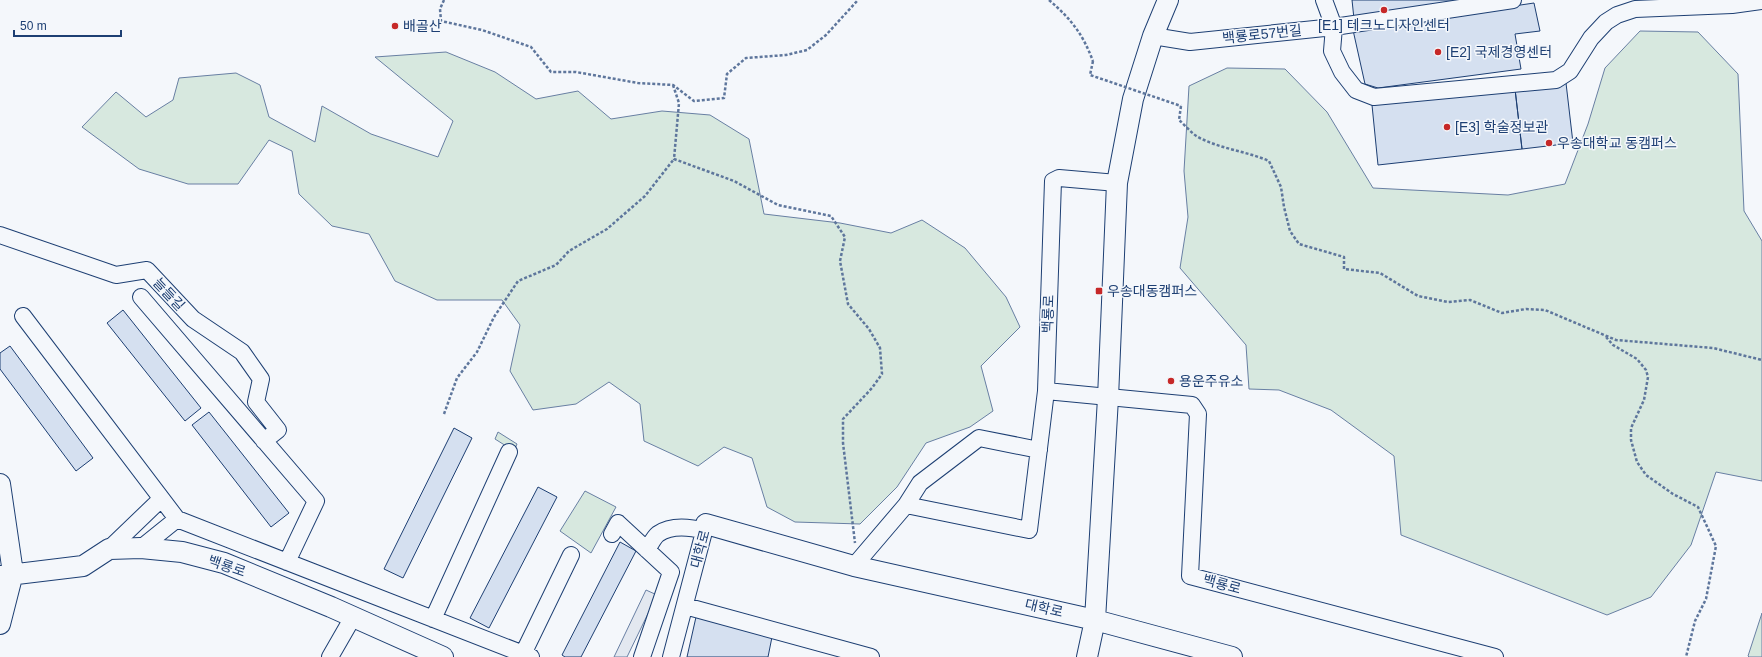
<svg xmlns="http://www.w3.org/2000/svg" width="1762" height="657" viewBox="0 0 1762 657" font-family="Arial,'Noto Sans KR',sans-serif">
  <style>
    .green { fill: #d7e8df; stroke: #687fa3 }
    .parking { fill: #e3e8f0; stroke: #687fa3 }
    .building { fill: #d5e0f0; stroke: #1d3f73 }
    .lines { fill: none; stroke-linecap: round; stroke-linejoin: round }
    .minor-casing { stroke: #1d3f73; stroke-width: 18 }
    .major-casing { stroke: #1d3f73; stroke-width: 22 }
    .path { stroke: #5e769c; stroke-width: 2.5; stroke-dasharray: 3 2; stroke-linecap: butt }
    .minor { stroke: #f4f7fb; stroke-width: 16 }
    .major { stroke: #f4f7fb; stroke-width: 20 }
    .path-bridge { stroke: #5e769c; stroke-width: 2.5; stroke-dasharray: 3 2; stroke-linecap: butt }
    .poi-dot { fill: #c62828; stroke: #f4f7fb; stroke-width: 1.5 }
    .labels { text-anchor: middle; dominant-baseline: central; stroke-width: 3; stroke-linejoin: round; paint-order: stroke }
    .poi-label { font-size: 14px; fill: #1d3f73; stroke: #f4f7fb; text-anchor: start }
    .street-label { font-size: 14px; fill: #1d3f73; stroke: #f4f7fb }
  </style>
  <rect width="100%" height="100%" fill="#f4f7fb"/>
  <path class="green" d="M1640 31 1698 32 1738 74 1744 211 1762 241V481L1716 472 1691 545 1651 597 1607 615 1401 535 1394 456 1331 410 1279 390 1249 389 1246 345 1180 268 1188 217 1184 171 1189 86 1227 68 1285 69 1327 112 1373 188 1508 195 1565 184 1588 124 1605 68Z
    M446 52 495 72 536 99 578 91 611 119 662 111 710 115 749 139 764 214 840 223 891 233 922 220 965 248 1006 297 1020 327 981 366 993 411 970 427 926 443 897 487 860 524 795 522 767 507 752 458 724 447 698 466 644 441 640 404 609 382 576 404 533 410 510 371 520 325 502 300H437L395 281 369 234 332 226 299 194 292 151 269 140 238 184H188L139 169 82 127 116 92 146 117 173 100 179 78 236 73 260 85 269 117 315 142 322 106 371 134 438 157 453 121 375 57Z
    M498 432 517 444 514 451 495 439Z
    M585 491 616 507 591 553 560 531Z
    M1762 613V657H1749L1748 656Z"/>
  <path class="parking" d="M646 590 657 595 627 657H614Z"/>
  <path class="building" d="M1352 0H1475L1354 19Z
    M1534 3 1540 31 1515 34 1521 69 1378 88 1365 84 1353 30Z
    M1566 83 1573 143 1522 149 1515 89Z
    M1515 89 1522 149 1378 165 1372 105Z
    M123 310 201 408 185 421 107 323Z
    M10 346 93 458 76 471 0 369V353Z
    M209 412 289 513 271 527 192 425Z
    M454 428 472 438 403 578 384 569Z
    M538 487 557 497 489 628 470 618Z
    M620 542 636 551 581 657H565L562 655Z
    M696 617 772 637 768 657H687Z"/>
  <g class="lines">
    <g class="minor-casing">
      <path id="minor" d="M1324 0 1334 27 1332 51 1342 72 1356 90 1374 97 1556 80 1570 71 1591 38 1606 22 1617 15 1635 9 1732 5 1762 1
        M1153 36 1190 42 1334 27 1513 0
        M0 235 116 275 147 270 193 319 242 352 261 379 256 402 278 430 264 441
        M141 297 316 501 287 562
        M23 316 177 519 531 657
        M1046 391 1192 405 1198 414 1190 576 1495 657
        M906 505 1029 530 1046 391 1053 181 1059 178 1117 183
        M612 534 618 523 671 572 642 657
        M141 548 177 519
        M109 549 161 499
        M647 550C650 545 654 537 658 534 671 525 690 527 705 531
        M854 566 906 505 920 483 979 438 1039 450
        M685 606 871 657
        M433 619 509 452
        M523 654 571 555
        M330 657 353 617
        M671 657 706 524"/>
    </g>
    <g class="major-casing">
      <path id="major" d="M0 484 13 573 0 624
        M706 524 854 566 1095 620 1232 657
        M0 576 83 566 109 549 141 548 182 552 224 563 331 607 443 657
        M1087 657 1095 620 1108 398 1117 183 1133 99 1153 36 1168 0"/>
    </g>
    <path class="path" d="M444 0 440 9 441 21 482 30 531 47 551 72H576L638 83 673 85 694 101 724 98 727 74 746 58 786 55 807 50 826 35 858 0
      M1049 0C1072 20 1082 33 1093 61
      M673 85 679 103 674 159 734 181 778 205 831 216 845 237 840 261 848 304 869 329 880 348 882 374 872 388 843 419V443L855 543
      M1181 106 1179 120C1185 125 1191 133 1198 137 1220 149 1246 151 1269 161L1281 187 1284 207 1290 231 1299 244 1344 257V269L1380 273 1418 296 1448 302 1470 300 1502 313 1526 309 1545 310 1616 340 1713 348 1762 360
      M1606 337 1613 345 1637 359 1646 370 1648 377 1644 400 1631 428V440L1637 462 1646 475 1673 494 1698 507 1716 546 1706 599 1695 621 1686 657
      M444 414 457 378 477 352 494 317 518 281 556 265 569 251 607 229 645 196 674 159"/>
    <use href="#minor" class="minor"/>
    <use href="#major" class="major"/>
    <path class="path-bridge" d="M1093 61 1090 75 1181 106"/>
  </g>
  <g class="poi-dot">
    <circle cx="1384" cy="10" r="4"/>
    <circle cx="395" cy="26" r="4"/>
    <circle cx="1438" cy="52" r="4"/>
    <circle cx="1447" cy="127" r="4"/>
    <circle cx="1549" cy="143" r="4"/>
    <rect x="1095" y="287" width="8" height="8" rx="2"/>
    <circle cx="1171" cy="381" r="4"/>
  </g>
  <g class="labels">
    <g class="poi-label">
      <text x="1384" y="25" text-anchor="middle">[E1] 테크노디자인센터</text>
      <text x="403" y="26">배골산</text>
      <text x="1446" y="52">[E2] 국제경영센터</text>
      <text x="1455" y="127">[E3] 학술정보관</text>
      <text x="1557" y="143">우송대학교 동캠퍼스</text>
      <text x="1107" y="291">우송대동캠퍼스</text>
      <text x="1179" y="381">용운주유소</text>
    </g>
    <g class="street-label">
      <text transform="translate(1262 34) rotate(-6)">백룡로57번길</text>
      <text transform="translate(169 294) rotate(47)">늘들길</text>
      <text transform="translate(1048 314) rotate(-88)">백룡로</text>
      <text transform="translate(700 549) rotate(-75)">대학로</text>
      <text transform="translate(227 566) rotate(19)">백룡로</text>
      <text transform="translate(1222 584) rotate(15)">백룡로</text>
      <text transform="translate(1044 608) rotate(13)">대학로</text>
    </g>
  </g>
  <path d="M14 30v6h107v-6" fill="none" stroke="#1d3f73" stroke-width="2"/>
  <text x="20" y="30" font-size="12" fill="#1d3f73" stroke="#f4f7fb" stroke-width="3" paint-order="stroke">50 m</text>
</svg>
